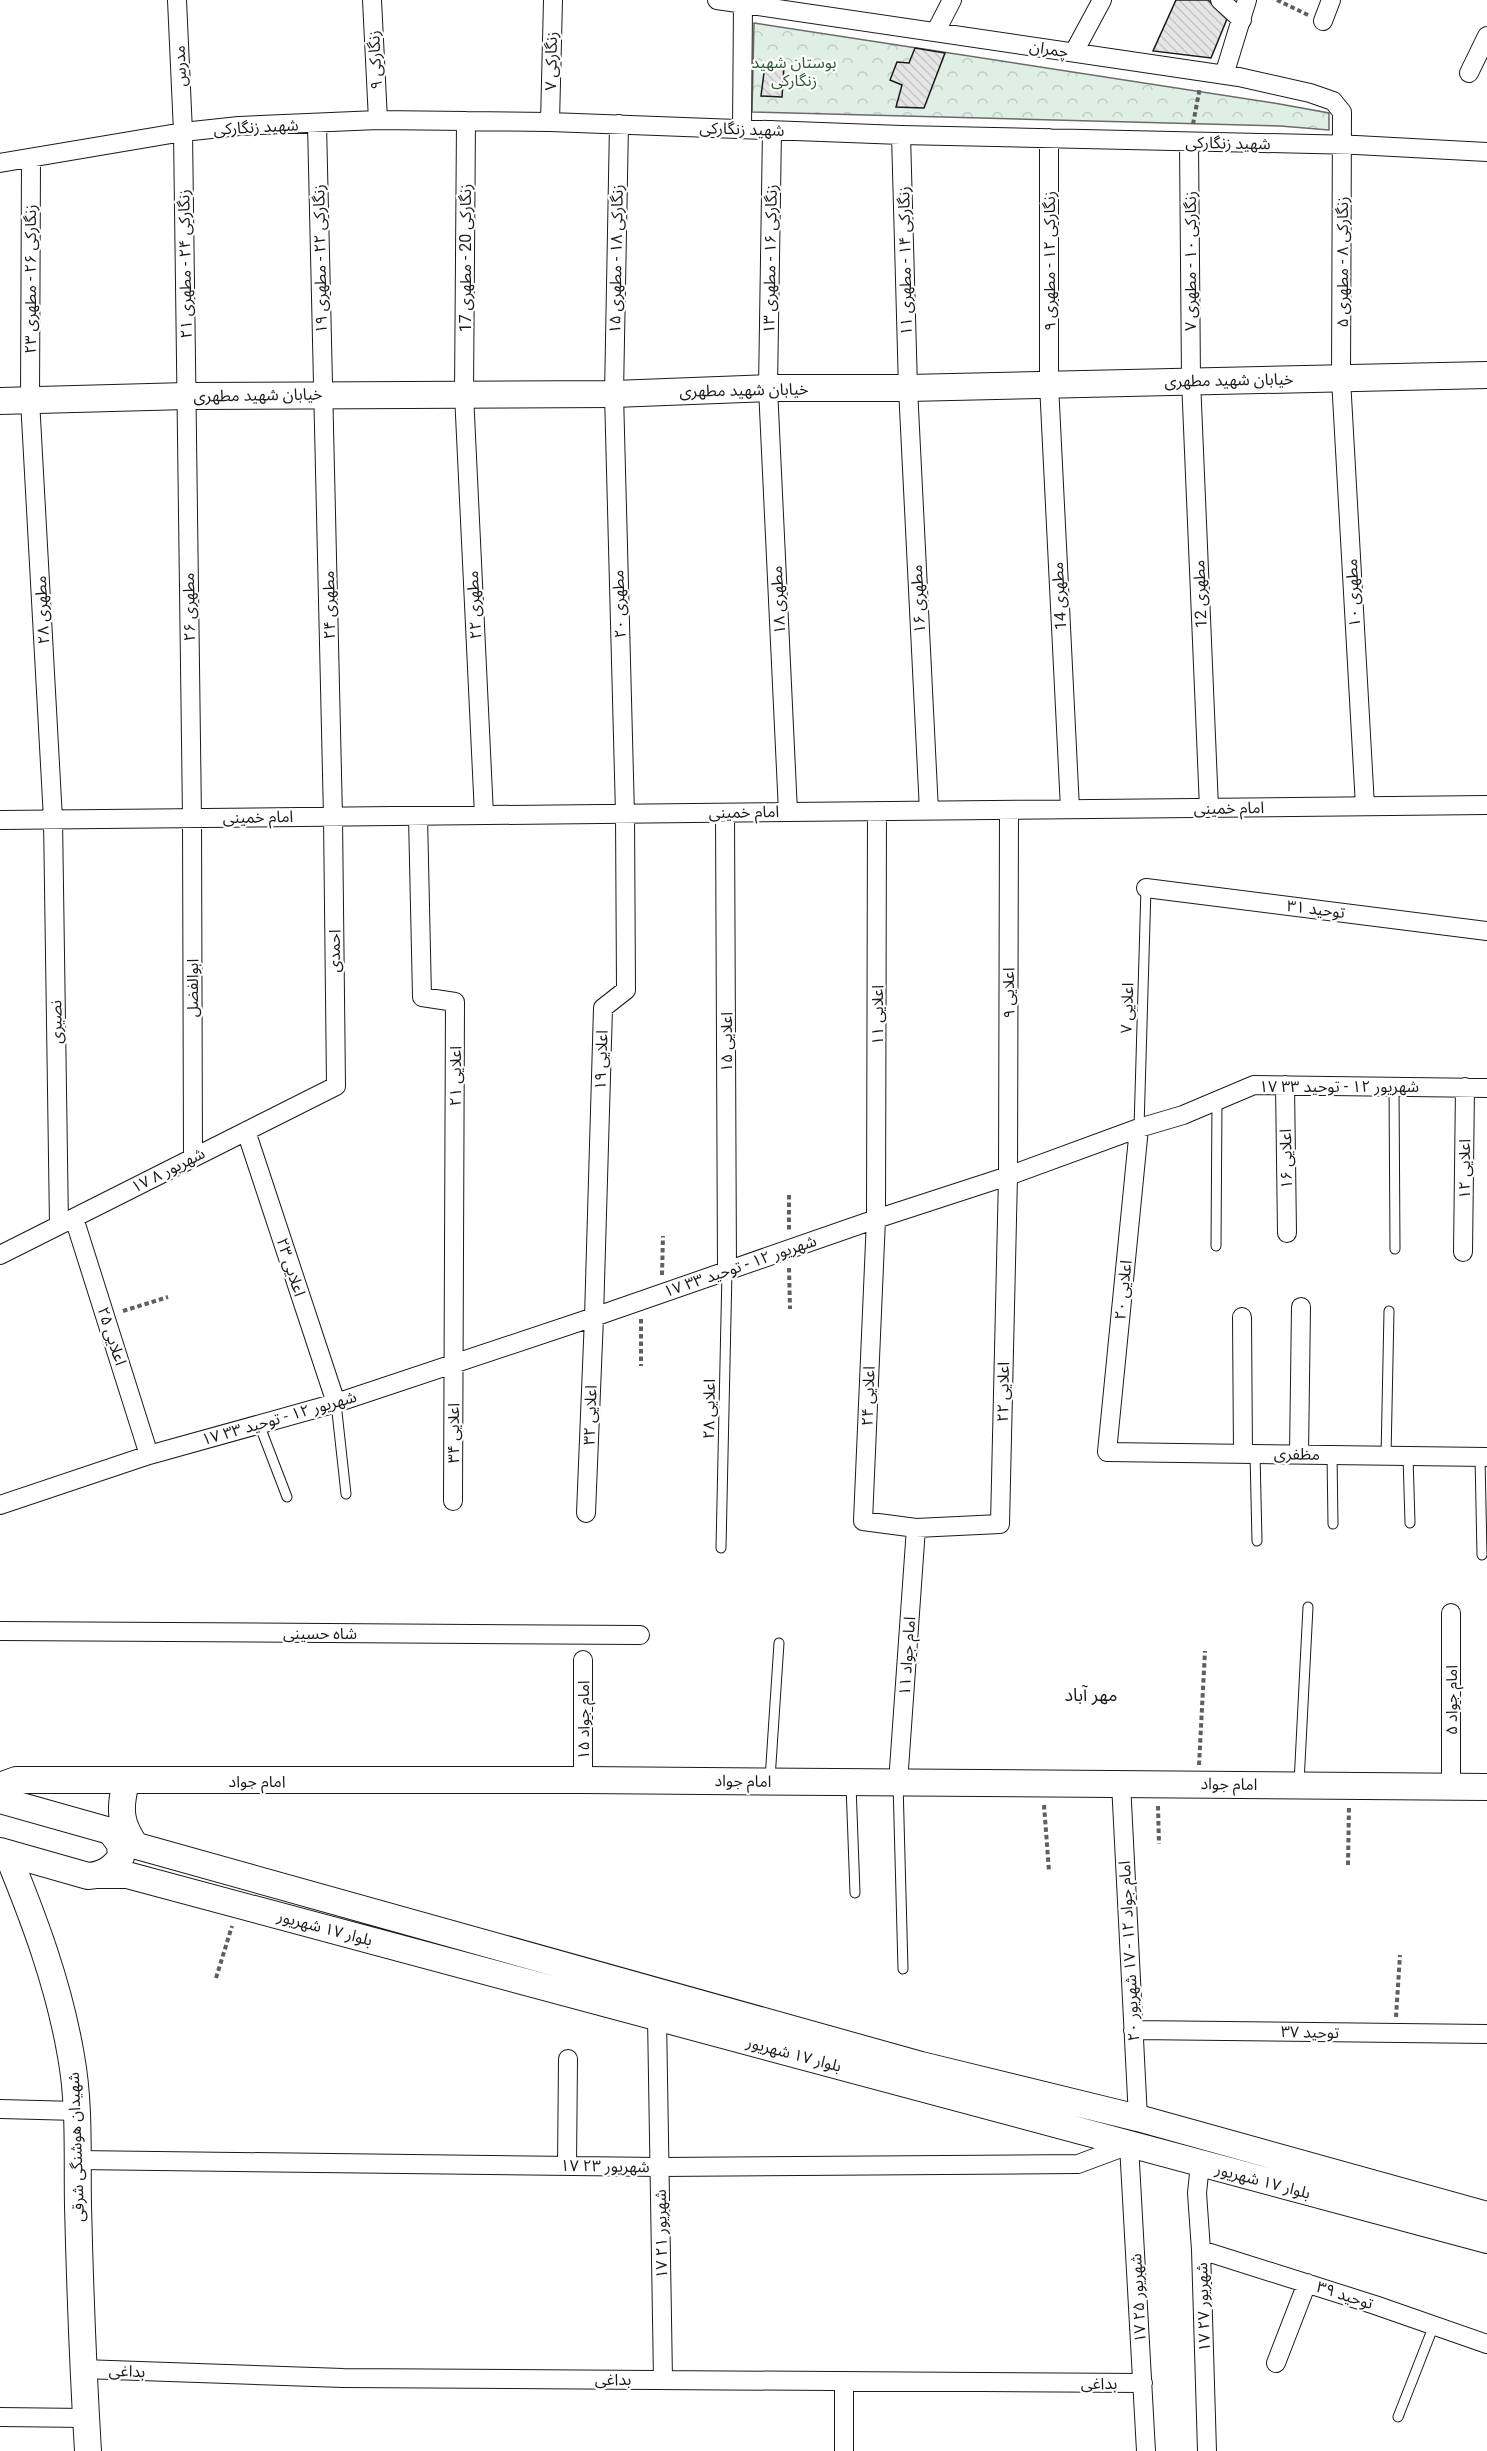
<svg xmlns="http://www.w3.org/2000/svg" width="1487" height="2451" viewBox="0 0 1487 2451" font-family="Roboto,'Noto Sans Arabic',sans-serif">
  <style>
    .park { fill: url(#park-crowns); stroke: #6a6a6a; stroke-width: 1.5 }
    .building { fill: url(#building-back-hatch); stroke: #1a1a1a; stroke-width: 1.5 }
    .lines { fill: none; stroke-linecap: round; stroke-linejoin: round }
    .lane-casing { stroke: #1a1a1a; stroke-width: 11 }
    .street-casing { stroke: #1a1a1a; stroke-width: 20 }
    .secondary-casing { stroke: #1a1a1a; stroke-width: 28 }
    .path { stroke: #5f5f5f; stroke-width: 4; stroke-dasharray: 4.5 3; stroke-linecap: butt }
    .lane { stroke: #fff; stroke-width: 9 }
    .street { stroke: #fff; stroke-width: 18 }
    .secondary { stroke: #fff; stroke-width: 26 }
    .labels { text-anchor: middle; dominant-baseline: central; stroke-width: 4.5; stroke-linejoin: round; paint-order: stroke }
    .street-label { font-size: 16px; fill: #1a1a1a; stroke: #fff }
    .park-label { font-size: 16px; fill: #2b5a34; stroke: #fff }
    .neighbourhood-label { font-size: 18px; fill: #1a1a1a; stroke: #fff }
  </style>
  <defs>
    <pattern id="park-crowns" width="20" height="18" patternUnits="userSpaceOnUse" patternTransform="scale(1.5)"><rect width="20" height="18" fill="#e0efe3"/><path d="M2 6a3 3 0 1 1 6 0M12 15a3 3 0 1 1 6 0" fill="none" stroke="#c0ccc2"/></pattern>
    <pattern id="building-back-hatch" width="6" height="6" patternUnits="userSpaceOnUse" patternTransform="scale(1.5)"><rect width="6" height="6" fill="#e6e6e6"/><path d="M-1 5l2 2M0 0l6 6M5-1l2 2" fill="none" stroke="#c5c5c5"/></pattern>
  </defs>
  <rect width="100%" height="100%" fill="#fff"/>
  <path class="park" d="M754 23 1274 103 1329 113V130L1280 126 752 112Z"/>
  <path class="building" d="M1176 0H1208L1227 19 1211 58 1153 51Z
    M915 48 945 53 924 108 896 107 902 85 890 80 897 62 909 63Z
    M765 65 784 66 782 97 761 96Z"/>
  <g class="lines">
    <g class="lane-casing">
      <path id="lane" d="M1394 1085 1395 1249
        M1139 1128 1146 888
        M1216 1246 1217 1100
        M336 1403 346 1494
        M259 1424 287 1497
        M1255 1454 1257 1541
        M1332 1455 1333 1524
        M1386 1456 1389 1311
        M1408 1456 1410 1523
        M1480 1457 1482 1555
        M721 1548 727 1271
        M770 1779 779 1643
        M898 1783 903 1969
        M1299 1783 1308 1607
        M851 1785 855 1893
        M1398 2417 1434 2325"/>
    </g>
    <g class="street-casing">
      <path id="street" d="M177 0 183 132 192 818 193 1158
        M372 0 378 120
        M717 0 1239 77 1310 93 1333 101 1342 112 1341 379 1365 806
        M1220 0 1242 20
        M1323 21 1331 0
        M936 31 952 0
        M1074 52 1102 0
        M1469 73 1487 36
        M1224 75 1247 0
        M466 121 464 394 484 815
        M550 122 553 0
        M742 129 743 5
        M772 130 768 388 788 812
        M901 135 908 388 929 811
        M1049 138V384L1070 809
        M1189 142 1191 380 1209 808
        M31 159 30 400 53 819 59 1225
        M0 163 183 132 239 126 378 120 550 122 901 135 1356 145 1487 152
        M877 811 876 1219 863 1521 916 1528 1000 1524 1008 1176 1009 810
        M725 813 727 1271
        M418 816 422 997 455 1002 453 1501
        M0 820 1487 805
        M1146 888 1487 931
        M1285 1085 1287 1233
        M1139 1128 1107 1452 1487 1457
        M246 1131 336 1403
        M74 1218 149 1455
        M1463 1252 1465 1087
        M0 1255 336 1086 333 817 317 124
        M1242 1317 1243 1454
        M1299 1454 1301 1307
        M0 1505 149 1455 336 1403 594 1317 876 1219 1008 1176 1139 1128 1183 1115 1254 1085 1487 1088
        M586 1513 594 1317 603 1008 626 990 625 814 614 394 619 124
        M0 1631 640 1635
        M583 1780V1660
        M898 1783 916 1528
        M1121 1783 1138 2118
        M1451 1786V1613
        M657 2017 663 2379
        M1133 2030 1487 2034
        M0 2109 77 2111
        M77 2160 660 2167 1078 2164 1129 2145 1146 2451
        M1200 2164 1197 2193 1201 2250 1207 2451
        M567 2166 568 2059
        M1201 2250 1375 2305 1487 2344
        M1276 2363 1307 2283
        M82 2369 343 2378 1143 2383
        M844 2382V2451
        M0 2417 86 2418"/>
    </g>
    <g class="secondary-casing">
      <path id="secondary" d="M0 401 187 396 614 394 768 388H908L1487 375
        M126 1782C119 1809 120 1824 136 1846
        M0 1786 16 1780H583L1487 1787
        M0 1800 110 1831 120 1844 121 1857C112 1869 103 1875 88 1876L0 1851
        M114 1834 137 1846 921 2065 1138 2118 1487 2215
        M7 1853C34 1919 59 1985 71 2056 80 2105 77 2156 78 2206 80 2288 83 2369 88 2451
        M100 1875H127L1487 2240"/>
    </g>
    <path class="path" d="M1277 0 1308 15
      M1193 124 1200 87
      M789 1195V1230
      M789 1268 790 1309
      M662 1275 663 1236
      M123 1311 168 1297
      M641 1319V1366
      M1199 1765 1205 1651
      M1044 1805 1049 1871
      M1158 1806 1159 1844
      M1348 1865 1349 1806
      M216 1978 232 1926
      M1396 2017 1400 1955"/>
    <use href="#lane" class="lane"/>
    <use href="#street" class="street"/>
    <use href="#secondary" class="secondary"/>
  </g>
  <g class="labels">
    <g class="street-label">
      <text transform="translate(1049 49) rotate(9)">چمران</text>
      <text transform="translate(375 60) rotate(-93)">زنگارکی ۹</text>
      <text transform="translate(551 61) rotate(-89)">زنگارکی ۷</text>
      <text transform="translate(180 66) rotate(-92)">مدرس</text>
      <text transform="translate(256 127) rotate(-3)">شهید زنگارکی</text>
      <text transform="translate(742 129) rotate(2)">شهید زنگارکی</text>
      <text transform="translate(1228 143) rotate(1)">شهید زنگارکی</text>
      <text transform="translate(465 258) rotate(-90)">زنگارکی 20 - مطهری 17</text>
      <text transform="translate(320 259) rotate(-91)">زنگارکی ۲۲ - مطهری ۱۹</text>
      <text transform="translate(616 259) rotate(-89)">زنگارکی ۱۸ - مطهری ۱۵</text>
      <text transform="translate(770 259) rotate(-89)">زنگارکی ۱۶ - مطهری ۱۳</text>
      <text transform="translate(905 261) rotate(-91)">زنگارکی ۱۴ - مطهری ۱۱</text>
      <text transform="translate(1049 261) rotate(-90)">زنگارکی ۱۲ - مطهری ۹</text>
      <text transform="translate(1190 261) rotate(-90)">زنگارکی ۱۰ - مطهری ۷</text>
      <text transform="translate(1342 262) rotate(-90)">زنگارکی ۸ - مطهری ۵</text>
      <text transform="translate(185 264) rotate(-91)">زنگارکی ۲۴ - مطهری ۲۱</text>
      <text transform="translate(30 279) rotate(-90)">زنگارکی ۲۶ - مطهری ۲۳</text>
      <text transform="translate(1229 380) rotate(-1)">خیابان شهید مطهری</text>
      <text transform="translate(744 390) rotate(-1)">خیابان شهید مطهری</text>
      <text transform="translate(258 395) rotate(-1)">خیابان شهید مطهری</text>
      <text transform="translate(1353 593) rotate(-93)">مطهری ۱۰</text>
      <text transform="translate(1200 594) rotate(-92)">مطهری 12</text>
      <text transform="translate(1059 596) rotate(-93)">مطهری 14</text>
      <text transform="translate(918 599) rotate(-93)">مطهری ۱۶</text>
      <text transform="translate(778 600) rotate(-93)">مطهری ۱۸</text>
      <text transform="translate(619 604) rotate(-92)">مطهری ۲۰</text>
      <text transform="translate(329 605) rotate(-91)">مطهری ۲۴</text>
      <text transform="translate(474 605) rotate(-93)">مطهری ۲۲</text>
      <text transform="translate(189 607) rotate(-91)">مطهری ۲۶</text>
      <text transform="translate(42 610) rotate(-93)">مطهری ۲۸</text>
      <text transform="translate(1229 808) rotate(-1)">امام خمینی</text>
      <text transform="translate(744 812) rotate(-1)">امام خمینی</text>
      <text transform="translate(258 817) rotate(-1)">امام خمینی</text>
      <text transform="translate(1316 909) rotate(7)">توحید ۳۱</text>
      <text transform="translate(334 951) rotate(-90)">احمدی</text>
      <text transform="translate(192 988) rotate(-90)">ابوالفضل</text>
      <text transform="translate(1008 993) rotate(-90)">اعلایی ۹</text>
      <text transform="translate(1127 1008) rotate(-88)">اعلایی ۷</text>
      <text transform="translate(877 1015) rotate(-90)">اعلایی ۱۱</text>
      <text transform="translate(56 1022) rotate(-91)">نصیری</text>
      <text transform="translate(726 1042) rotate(-90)">اعلایی ۱۵</text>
      <text transform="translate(601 1060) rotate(-88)">اعلایی ۱۹</text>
      <text transform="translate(455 1076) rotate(-90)">اعلایی ۲۱</text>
      <text x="1339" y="1086">۱۷ شهریور ۱۲ - توحید ۳۳</text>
      <text transform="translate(1286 1159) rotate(-91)">اعلایی ۱۶</text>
      <text transform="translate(1464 1169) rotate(-90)">اعلایی ۱۲</text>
      <text transform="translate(168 1170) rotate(-27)">۱۷ شهریور ۸</text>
      <text transform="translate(740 1266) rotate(-19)">۱۷ شهریور ۱۲ - توحید ۳۳</text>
      <text transform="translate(291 1267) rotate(72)">اعلایی ۲۳</text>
      <text transform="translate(1123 1290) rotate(-84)">اعلایی ۲۰</text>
      <text transform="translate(112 1336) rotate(72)">اعلایی ۲۵</text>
      <text transform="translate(1003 1392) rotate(-89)">اعلایی ۲۲</text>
      <text transform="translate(868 1396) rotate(-88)">اعلایی ۲۴</text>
      <text transform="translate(709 1409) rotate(-89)">اعلایی ۲۸</text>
      <text transform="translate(590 1415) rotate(-88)">اعلایی ۳۲</text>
      <text transform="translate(279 1418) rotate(-16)">۱۷ شهریور ۱۲ - توحید ۳۳</text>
      <text transform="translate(453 1433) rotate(-90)">اعلایی ۳۴</text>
      <text transform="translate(1297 1454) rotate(1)">مظفری</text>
      <text x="320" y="1633">شاه حسینی</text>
      <text transform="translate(907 1656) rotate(-86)">امام جواد ۱۱</text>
      <text transform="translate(1451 1700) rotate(-90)">امام جواد ۵</text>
      <text transform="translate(583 1720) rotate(-90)">امام جواد ۱۵</text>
      <text x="257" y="1781">امام جواد</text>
      <text transform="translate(743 1781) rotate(1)">امام جواد</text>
      <text transform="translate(1229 1784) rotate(1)">امام جواد</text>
      <text transform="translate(325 1928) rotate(15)">بلوار ۱۷ شهریور</text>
      <text transform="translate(1129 1951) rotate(-93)">امام جواد ۱۲ - ۱۷ شهریور ۲۰</text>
      <text transform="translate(1310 2032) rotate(1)">توحید ۳۷</text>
      <text transform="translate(794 2054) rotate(15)">بلوار ۱۷ شهریور</text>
      <text transform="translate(76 2147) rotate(-92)">شهیدان هوشنگی شرقی</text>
      <text transform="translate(605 2166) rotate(1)">۱۷ شهریور ۲۳</text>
      <text transform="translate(1263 2181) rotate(15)">بلوار ۱۷ شهریور</text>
      <text transform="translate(661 2234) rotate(-91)">۱۷ شهریور ۲۱</text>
      <text transform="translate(1345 2295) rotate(18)">توحید ۳۹</text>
      <text transform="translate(1138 2298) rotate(-93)">۱۷ شهریور ۲۵</text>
      <text transform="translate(1203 2307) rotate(-92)">۱۷ شهریور ۲۷</text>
      <text transform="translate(127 2371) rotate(2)">بداغی</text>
      <text x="613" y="2379">بداغی</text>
      <text x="1099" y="2383">بداغی</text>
    </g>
    <g class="park-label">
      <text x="794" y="62">بوستان شهید<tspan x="794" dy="18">زنگارکی</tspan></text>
    </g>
    <g class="neighbourhood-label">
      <text x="1091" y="1694">مهر آباد</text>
    </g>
  </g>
</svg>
